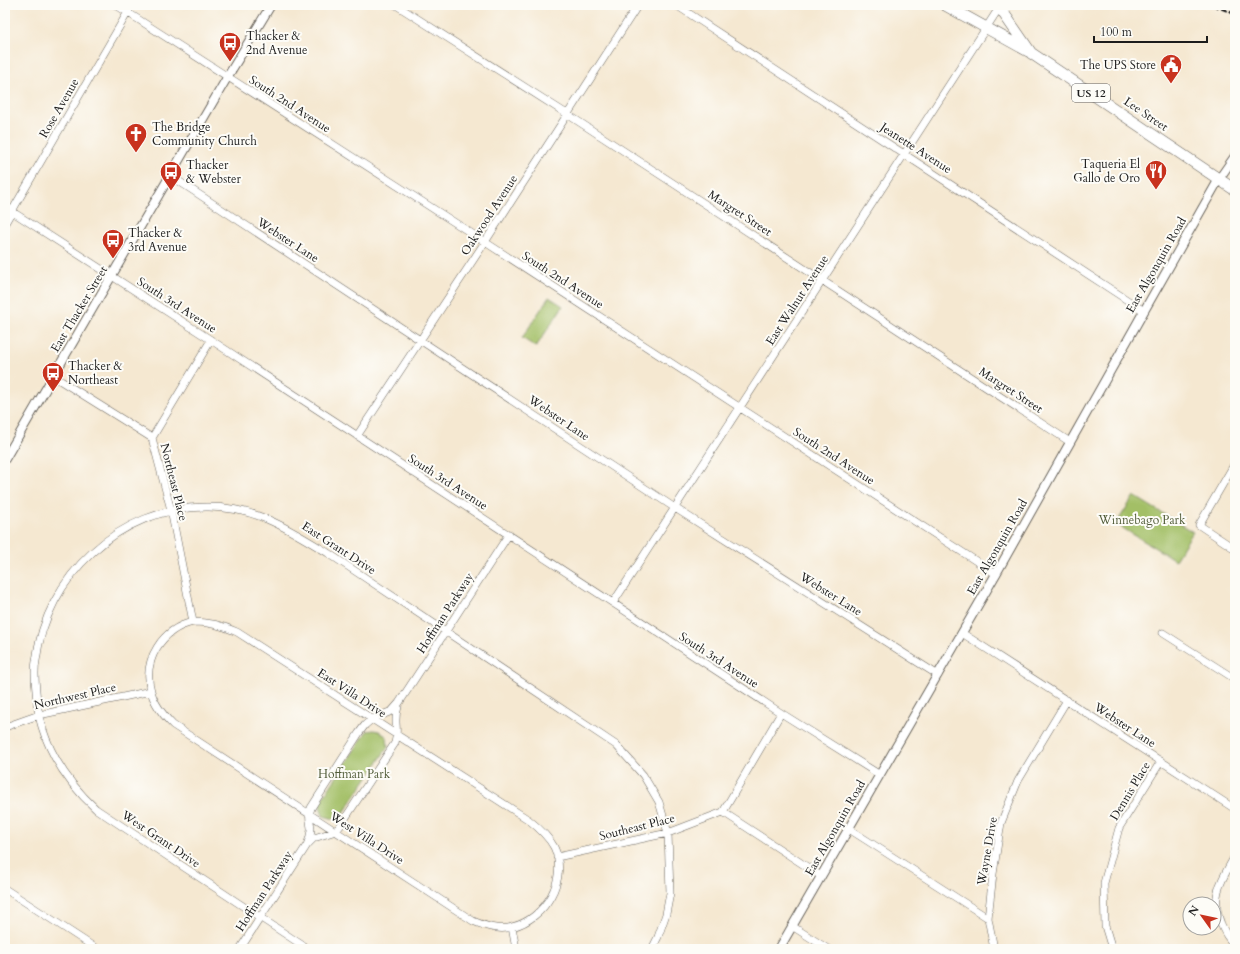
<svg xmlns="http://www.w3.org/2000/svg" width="1240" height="954" viewBox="0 0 1240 954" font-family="Cardo,serif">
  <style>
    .green { fill: #a3bf66; stroke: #606e41 }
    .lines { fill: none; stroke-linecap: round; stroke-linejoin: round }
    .minor-casing { stroke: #68635b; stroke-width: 8 }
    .tertiary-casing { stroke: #68635b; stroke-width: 10 }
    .primary-casing { stroke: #68635b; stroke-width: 12 }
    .minor { stroke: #fff; stroke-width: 7 }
    .tertiary { stroke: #fff; stroke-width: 8 }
    .primary { stroke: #fff; stroke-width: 11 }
    .rail { stroke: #1c1c1c; stroke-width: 2.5; stroke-dasharray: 6 3; stroke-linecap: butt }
    .labels { text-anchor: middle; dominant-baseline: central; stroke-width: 4; stroke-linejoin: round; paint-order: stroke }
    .shield { fill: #fdfcf7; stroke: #605f5e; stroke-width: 1 }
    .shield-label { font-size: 11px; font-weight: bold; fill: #1c1c1c }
    .poi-label { font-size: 12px; fill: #1c1c1c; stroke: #fdfcf7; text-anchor: start }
    .street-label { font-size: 12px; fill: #1c1c1c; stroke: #fdfcf7 }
    .park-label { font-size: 12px; fill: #525d3a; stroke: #fdfcf7 }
  </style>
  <rect width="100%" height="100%" fill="#fdfcf7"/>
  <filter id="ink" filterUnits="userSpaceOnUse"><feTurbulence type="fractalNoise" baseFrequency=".025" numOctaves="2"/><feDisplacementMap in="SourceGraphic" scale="8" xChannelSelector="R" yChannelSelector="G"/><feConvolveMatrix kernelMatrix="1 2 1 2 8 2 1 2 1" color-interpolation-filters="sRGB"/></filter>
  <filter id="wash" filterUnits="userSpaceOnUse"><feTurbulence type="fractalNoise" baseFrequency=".012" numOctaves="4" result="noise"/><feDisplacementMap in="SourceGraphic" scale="16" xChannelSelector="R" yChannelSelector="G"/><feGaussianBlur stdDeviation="0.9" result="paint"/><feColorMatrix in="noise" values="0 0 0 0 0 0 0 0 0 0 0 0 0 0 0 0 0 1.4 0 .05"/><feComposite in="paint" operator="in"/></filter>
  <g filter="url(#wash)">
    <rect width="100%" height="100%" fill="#f5e8d1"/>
    <path class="green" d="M549 297 563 306 536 347 522 338Z
      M1134 496 1193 532 1175 560 1116 524Z
      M374 730 379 731 387 737 388 747 341 817 335 819 323 816 320 806V802L367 731Z"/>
  </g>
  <g filter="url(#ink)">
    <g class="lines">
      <g class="minor-casing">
        <path id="minor" d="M116 5 485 242 996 574
          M396 5 567 114 1070 442
          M676 5 1144 311
          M171 176 675 508 938 675
          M5 207 211 340 781 713 880 775
          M5 223 132 5
          M53 376 152 438 171 510 193 622
          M357 436 485 242 638 5
          M152 438 211 340
          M1235 463 1199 525 1235 549
          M613 603 999 8
          M193 622C209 622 222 625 237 632L529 820C539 828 548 836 554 847 569 879 545 919 512 927 499 931 485 926 473 921L173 725C163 715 154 704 151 691 142 660 162 629 193 622Z
          M962 633 1235 809
          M1163 633 1235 679
          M5 727 39 715 151 691
          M723 812 821 876
          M723 812 781 713
          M849 829 988 918
          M307 845 314 838 336 831 340 826 395 743C399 729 393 720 398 707
          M1235 856C1221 881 1210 896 1221 924 1225 933 1228 939 1235 945
          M557 857 668 833 723 812
          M5 889 97 949
          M792 926 828 949
          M512 927 516 949
          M240 949 307 845C309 840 311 834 311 828 310 820 308 815 311 808L359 733 365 725 372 719 392 711 399 703 509 534
          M308 949 96 809C71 786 52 759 42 727 38 715 37 703 36 691 35 681 34 671 36 661 46 576 120 507 206 507 254 506 289 529 328 553L616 745 643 775 659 802 668 833 670 893 666 914 658 937 652 949
          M994 949 988 918 993 874 1001 823 1018 781 1067 700
          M1112 949 1105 926 1104 883 1119 828 1161 761"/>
      </g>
      <g class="tertiary-casing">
        <path id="tertiary" d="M5 459 228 76 271 5
          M779 949 996 574 1144 311 1219 179 1235 156"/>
      </g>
      <g class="primary-casing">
        <path id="primary" d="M945 5 1028 51
          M998 5 1031 53 1235 190"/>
      </g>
      <use href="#minor" class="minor"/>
      <use href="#tertiary" class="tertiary"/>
      <use href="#primary" class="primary"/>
      <path class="rail" d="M1213 5 1235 14"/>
    </g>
  </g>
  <defs>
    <g id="bus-pin" transform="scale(1.15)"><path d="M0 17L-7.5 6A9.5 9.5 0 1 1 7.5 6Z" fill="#c8321e" stroke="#fdfcf7"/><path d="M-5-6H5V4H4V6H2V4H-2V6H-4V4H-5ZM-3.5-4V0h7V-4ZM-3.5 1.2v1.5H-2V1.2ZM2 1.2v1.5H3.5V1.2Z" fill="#fff"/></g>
    <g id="civic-pin" transform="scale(1.15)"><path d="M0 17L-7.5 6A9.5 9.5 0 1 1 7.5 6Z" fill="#c8321e" stroke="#fdfcf7"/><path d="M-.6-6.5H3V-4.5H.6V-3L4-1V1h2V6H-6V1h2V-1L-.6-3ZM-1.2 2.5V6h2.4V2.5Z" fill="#fff"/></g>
    <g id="church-pin" transform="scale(1.15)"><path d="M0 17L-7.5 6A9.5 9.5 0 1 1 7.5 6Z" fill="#c8321e" stroke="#fdfcf7"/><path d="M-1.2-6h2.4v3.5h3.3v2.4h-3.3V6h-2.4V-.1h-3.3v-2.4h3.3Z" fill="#fff"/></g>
    <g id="restaurant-pin" transform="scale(1.15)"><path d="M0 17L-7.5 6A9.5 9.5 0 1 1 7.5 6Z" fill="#c8321e" stroke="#fdfcf7"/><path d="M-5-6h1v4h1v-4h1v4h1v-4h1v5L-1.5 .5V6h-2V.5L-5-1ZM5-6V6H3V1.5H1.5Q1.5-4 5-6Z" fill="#fff"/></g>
  </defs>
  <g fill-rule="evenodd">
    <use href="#bus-pin" x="230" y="43"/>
    <use href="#civic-pin" x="1171" y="65"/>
    <use href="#church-pin" x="136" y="134"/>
    <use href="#restaurant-pin" x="1156" y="171"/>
    <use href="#bus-pin" x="171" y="172"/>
    <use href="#bus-pin" x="113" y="240"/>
    <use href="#bus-pin" x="53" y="373"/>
  </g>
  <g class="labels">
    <rect class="shield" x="1072" y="84" width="38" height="18" rx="3"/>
    <g class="shield-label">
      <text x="1091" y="93">US 12</text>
    </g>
    <g class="poi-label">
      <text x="246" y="36">Thacker &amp;<tspan x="246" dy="14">2nd Avenue</tspan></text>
      <text x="1156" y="65" text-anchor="end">The UPS Store</text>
      <text x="152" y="127">The Bridge<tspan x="152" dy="14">Community Church</tspan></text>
      <text x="1140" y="164" text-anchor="end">Taqueria El<tspan x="1140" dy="14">Gallo de Oro</tspan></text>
      <text x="186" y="165">Thacker<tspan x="186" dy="14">&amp; Webster</tspan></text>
      <text x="128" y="233">Thacker &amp;<tspan x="128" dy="14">3rd Avenue</tspan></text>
      <text x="68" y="366">Thacker &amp;<tspan x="68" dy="14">Northeast</tspan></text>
    </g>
    <g class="street-label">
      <text transform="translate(290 104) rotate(33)">South 2nd Avenue</text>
      <text transform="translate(59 108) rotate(-60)">Rose Avenue</text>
      <text transform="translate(1146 114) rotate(34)">Lee Street</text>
      <text transform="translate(916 148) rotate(33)">Jeanette Avenue</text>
      <text transform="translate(740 213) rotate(33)">Margret Street</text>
      <text transform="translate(489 215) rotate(-57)">Oakwood Avenue</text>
      <text transform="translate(288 240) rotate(33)">Webster Lane</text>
      <text transform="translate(1156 265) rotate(-60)">East Algonquin Road</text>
      <text transform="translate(563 280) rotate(33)">South 2nd Avenue</text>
      <text transform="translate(797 300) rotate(-57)">East Walnut Avenue</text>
      <text transform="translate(177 305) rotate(33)">South 3rd Avenue</text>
      <text transform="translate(79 309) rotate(-59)">East Thacker Street</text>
      <text transform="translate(1011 390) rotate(33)">Margret Street</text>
      <text transform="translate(559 418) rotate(34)">Webster Lane</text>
      <text transform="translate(834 456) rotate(33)">South 2nd Avenue</text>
      <text transform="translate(174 482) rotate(76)">Northeast Place</text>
      <text transform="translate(448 482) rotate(33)">South 3rd Avenue</text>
      <text transform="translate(997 547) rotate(-60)">East Algonquin Road</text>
      <text transform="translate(339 548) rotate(33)">East Grant Drive</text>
      <text transform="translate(831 594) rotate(32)">Webster Lane</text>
      <text transform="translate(445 613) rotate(-57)">Hoffman Parkway</text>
      <text transform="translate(719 660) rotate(33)">South 3rd Avenue</text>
      <text transform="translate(352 693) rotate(33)">East Villa Drive</text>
      <text transform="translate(75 696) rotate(-13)">Northwest Place</text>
      <text transform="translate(1125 725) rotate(33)">Webster Lane</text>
      <text transform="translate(1130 791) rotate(-59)">Dennis Place</text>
      <text transform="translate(637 827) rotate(-14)">Southeast Place</text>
      <text transform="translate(835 828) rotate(-60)">East Algonquin Road</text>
      <text transform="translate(367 838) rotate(33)">West Villa Drive</text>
      <text transform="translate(161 839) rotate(34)">West Grant Drive</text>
      <text transform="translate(987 851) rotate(-80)">Wayne Drive</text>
      <text transform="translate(264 891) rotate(-57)">Hoffman Parkway</text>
    </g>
    <g class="park-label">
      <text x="1142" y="520">Winnebago Park</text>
      <text x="354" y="774">Hoffman Park</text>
    </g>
  </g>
  <rect width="1240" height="954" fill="none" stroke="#fdfcf7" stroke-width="20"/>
  <g transform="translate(1202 916) rotate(303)"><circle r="19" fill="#fdfcf7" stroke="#a3a29f"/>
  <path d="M0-3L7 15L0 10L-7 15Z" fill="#c8321e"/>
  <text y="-6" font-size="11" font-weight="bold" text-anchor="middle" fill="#1c1c1c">N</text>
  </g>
  <path d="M1094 36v6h113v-6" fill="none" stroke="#1c1c1c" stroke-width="2"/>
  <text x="1100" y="36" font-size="12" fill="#1c1c1c" stroke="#fdfcf7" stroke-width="3" paint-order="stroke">100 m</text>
</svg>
